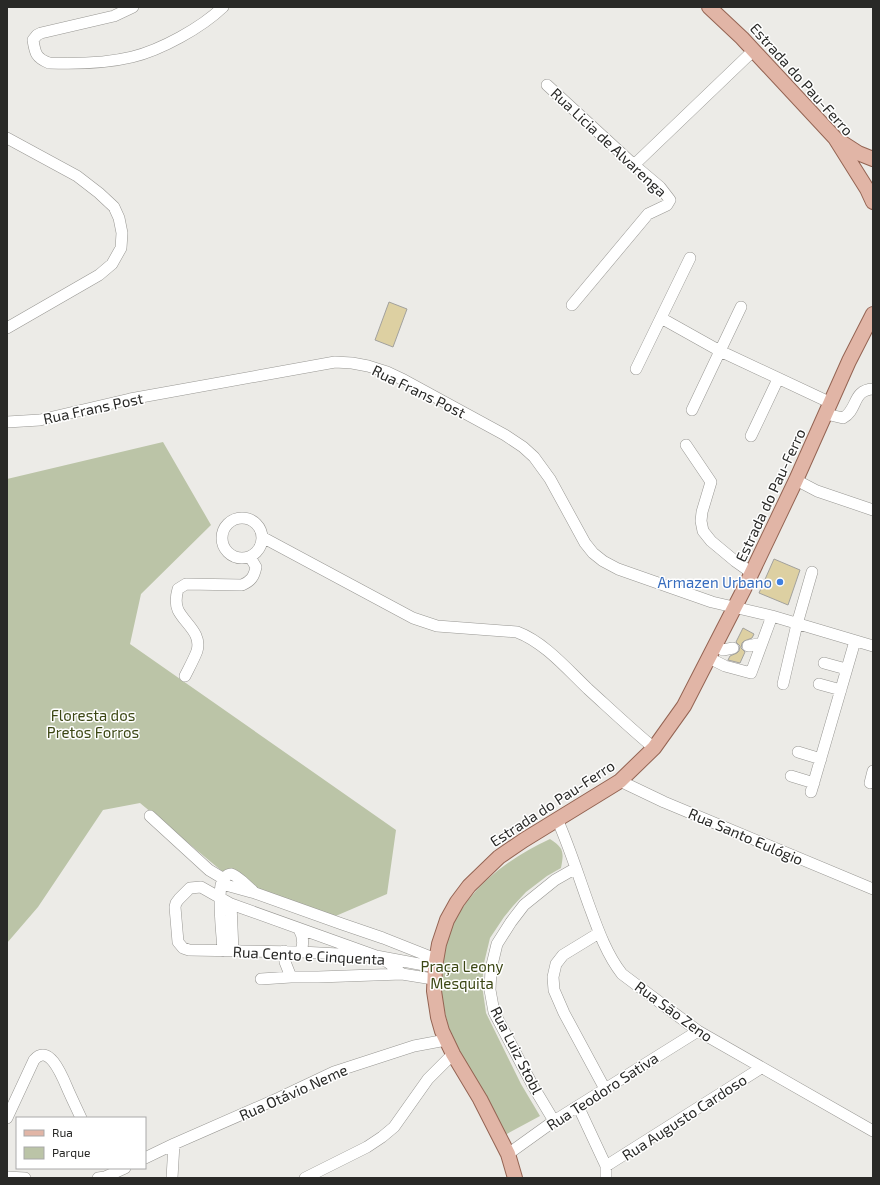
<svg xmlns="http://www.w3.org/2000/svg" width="880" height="1185" viewBox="0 0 880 1185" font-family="'Exo 2',sans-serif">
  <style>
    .green { fill: #bbc4a7 }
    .building { fill: #ddd0a2; stroke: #a2a19d }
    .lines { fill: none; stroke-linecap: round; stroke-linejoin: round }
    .minor-casing { stroke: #989793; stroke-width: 12 }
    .major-casing { stroke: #946453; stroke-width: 16 }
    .minor { stroke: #fff; stroke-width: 11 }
    .major { stroke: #e1b5a6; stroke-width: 14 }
    .shop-dot { fill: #3f7fe0; stroke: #fff; stroke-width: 1.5 }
    .labels { text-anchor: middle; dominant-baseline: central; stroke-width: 3; stroke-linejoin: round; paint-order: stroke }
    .street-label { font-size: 15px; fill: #292927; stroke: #fff }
    .shop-label { font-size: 15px; fill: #366cbe; stroke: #fff; text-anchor: end }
    .park-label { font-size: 15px; fill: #3b4613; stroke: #fff }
  </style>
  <rect width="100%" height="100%" fill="#ecebe7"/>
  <path class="green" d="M163 442 211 525 141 594 130 644 396 830 387 894 331 918 229 877 140 803 103 810 38 907 7 943V479Z
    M550 839C564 848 564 852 561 868L547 876 526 892 513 906 504 917 490 938 484 963 482 985 486 1013 521 1084 540 1116 505 1135C493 1113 481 1090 469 1068 462 1055 450 1035 447 1021 442 1001 438 979 442 958 452 901 500 862 550 839Z"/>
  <path class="building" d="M389 302 407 309 393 347 375 340Z
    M774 559 800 570 788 605 759 593Z
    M743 628 754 634 752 638 744 641 742 643 741 648 745 652 740 663 728 660 730 656 737 653 739 651 740 646 736 642Z"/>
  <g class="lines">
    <g class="minor-casing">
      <path id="minor" d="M133 7 114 16 41 33 37 35 33 40C35 53 36 58 49 63 75 64 107 63 132 57 161 50 201 28 223 7
        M547 85 634 165 660 187 670 200 667 205 648 214 572 305
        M7 138 77 176 99 193 114 207 119 218 122 233 121 248 112 264 99 275 7 328
        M634 165 754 50
        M661 318 720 351 831 403
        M636 369 690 258
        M692 410 720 351 741 307
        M826 414 843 418C858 410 852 390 873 389
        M7 422 40 420 130 399 335 362 352 363 368 366 387 372 404 380 505 435 523 447 534 457 550 479 585 543 593 553 603 561 618 569 712 602 772 616 873 646
        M751 436 778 379
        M686 445 711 482 702 512 701 521 703 531 711 541 735 561 752 573
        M796 480 817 491 873 510
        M222 538a20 20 0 1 1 40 0a20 20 0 1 1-40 0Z
        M262 537 413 618 437 626 517 632C544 642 567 669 588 689 610 709 631 729 654 748
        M715 646 723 650 733 648
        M748 646 762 643
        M709 658 725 666 751 673 772 616
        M824 663 846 669
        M185 676C189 668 194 659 197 651 202 633 185 624 178 610 175 603 176 596 178 589L186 584 242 585C251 581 254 577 256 567L250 557
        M783 684 797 624 812 572
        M819 684 841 690
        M798 752 821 759
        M791 776 814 783
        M620 781 664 802 873 889
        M870 783 873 771
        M811 792 855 641
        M150 816 209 870 224 879
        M557 819C570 848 579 878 590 908 598 930 607 955 622 974L698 1031 873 1131
        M222 884 251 892 255 893 342 924 383 938 436 959
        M231 904 233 951
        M299 929C303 936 304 943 301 952
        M599 933 563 955 556 964 553 977 554 990 564 1013 605 1089
        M223 951C222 932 218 904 221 885 222 881 226 874 231 874 237 875 248 887 253 891
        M284 951 285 962 291 977
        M402 974 389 963 376 956 231 904 201 887 190 888 179 899 176 903 175 907 178 942 183 948 189 950 301 952 376 956 435 967
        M261 979 291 977H318L402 974 433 979
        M578 1106 606 1166V1178
        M7 1118 34 1060C50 1041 64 1081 69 1092 73 1101 77 1109 81 1118
        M554 1121 533 1086 494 1012 490 990 491 969 497 944 511 922 524 905 555 880 576 868
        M508 1154 554 1121 698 1031
        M145 1158 174 1144 279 1098 334 1072 414 1046 446 1040
        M606 1166 761 1068
        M7 1177 25 1178
        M98 1178 105 1177 125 1168
        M172 1178 174 1144
        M305 1178 367 1147 382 1137 394 1127 428 1079 453 1054"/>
    </g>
    <g class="major-casing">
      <path id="major" d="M709 7 742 38 835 138 867 189 873 202
        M841 142 858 153 873 159
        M515 1178 508 1154 480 1099 453 1054 442 1031 438 1017 434 991 435 967 439 944 447 920 457 902 469 886 499 857 524 840 620 781 654 748 684 706 744 589 796 480 849 361 873 314"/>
    </g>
    <use href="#minor" class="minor"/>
    <use href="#major" class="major"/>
  </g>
  <circle class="shop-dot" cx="780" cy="582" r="4"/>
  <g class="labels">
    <g class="street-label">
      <text transform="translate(802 79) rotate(48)">Estrada do Pau-Ferro</text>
      <text transform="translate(609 142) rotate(43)">Rua Licia de Alvarenga</text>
      <text transform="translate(419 391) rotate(26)">Rua Frans Post</text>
      <text transform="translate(93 408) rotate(-12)">Rua Frans Post</text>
      <text transform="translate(770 495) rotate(-65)">Estrada do Pau-Ferro</text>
      <text transform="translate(552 803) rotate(-33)">Estrada do Pau-Ferro</text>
      <text transform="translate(746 836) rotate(23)">Rua Santo Eulógio</text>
      <text transform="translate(309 955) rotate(3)">Rua Cento e Cinquenta</text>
      <text transform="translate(674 1011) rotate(36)">Rua São Zeno</text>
      <text transform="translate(517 1050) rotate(63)">Rua Luiz Stobl</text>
      <text transform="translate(602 1091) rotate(-33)">Rua Teodoro Sativa</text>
      <text transform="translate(293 1092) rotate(-24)">Rua Otávio Neme</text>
      <text transform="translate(684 1117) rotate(-33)">Rua Augusto Cardoso</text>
    </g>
    <g class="shop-label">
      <text x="772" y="582">Armazen Urbano</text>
    </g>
    <g class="park-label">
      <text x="93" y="715">Floresta dos<tspan x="93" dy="17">Pretos Forros</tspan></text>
      <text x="462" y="966">Praça Leony<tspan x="462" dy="17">Mesquita</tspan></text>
    </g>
  </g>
  <rect width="880" height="1185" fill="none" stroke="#292927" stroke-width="16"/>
  <rect x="16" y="1117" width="130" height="52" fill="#ffffff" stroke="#a9a9a9"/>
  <rect x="24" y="1130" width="20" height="6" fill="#e1b5a6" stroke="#a9a9a9"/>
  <text x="52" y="1137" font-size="12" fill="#292927">Rua</text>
  <rect x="24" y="1147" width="20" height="12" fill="#bbc4a7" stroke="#a9a9a9"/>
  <text x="52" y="1157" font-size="12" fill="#292927">Parque</text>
</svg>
